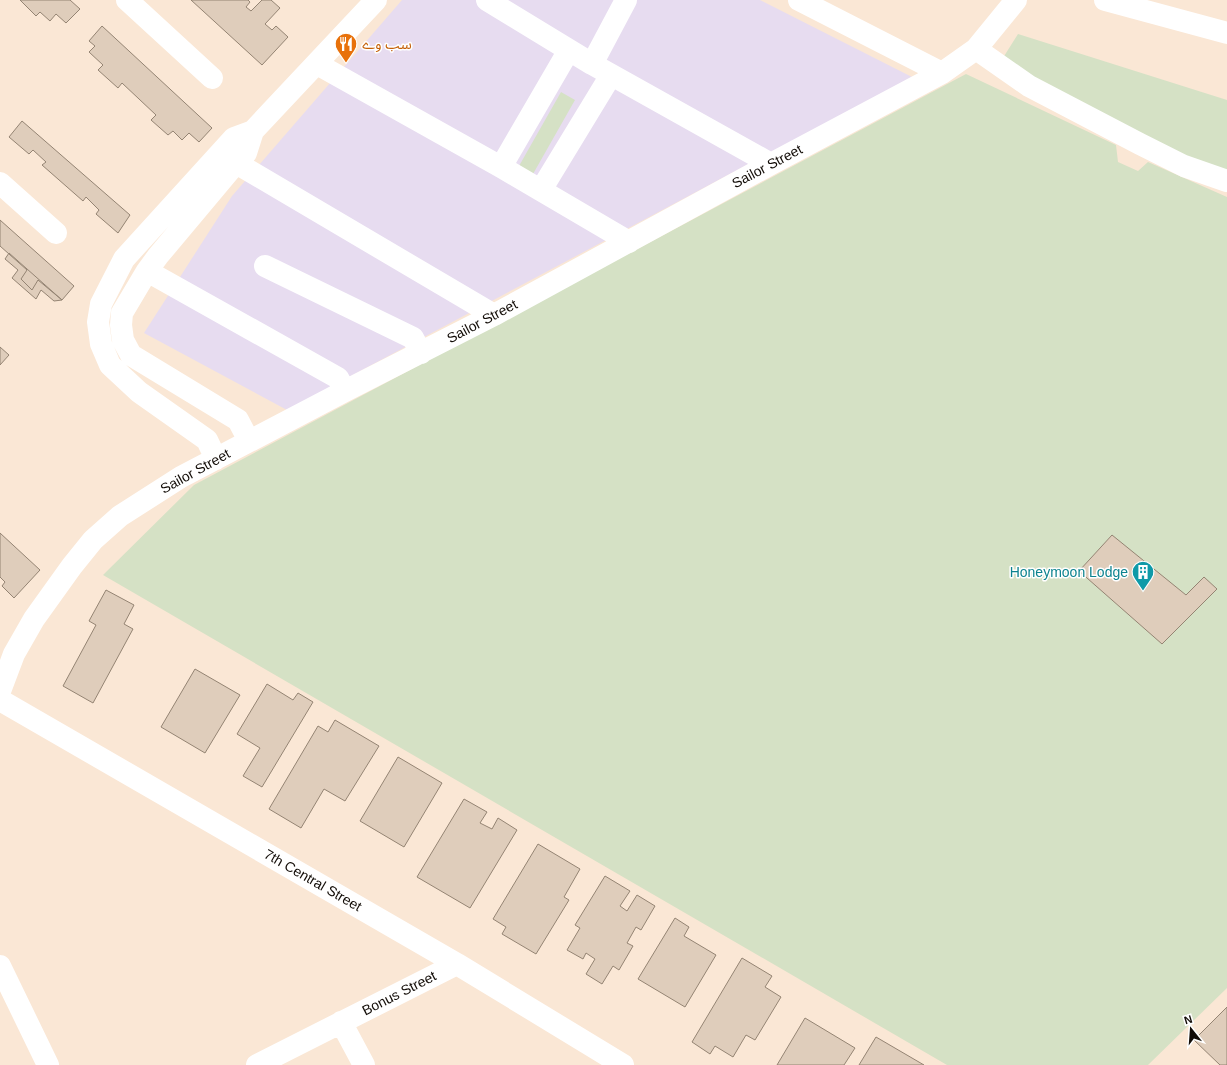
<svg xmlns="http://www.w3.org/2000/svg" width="1227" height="1065" viewBox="0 0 1227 1065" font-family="Helvetica,'Noto Sans Arabic',sans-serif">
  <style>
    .commercial { fill: #e7dcf0 }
    .green { fill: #d5e1c5 }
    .building { fill: #dfcdbb; stroke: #948473 }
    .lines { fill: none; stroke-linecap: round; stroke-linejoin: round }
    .minor { stroke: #fff; stroke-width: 22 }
    .major { stroke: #fff; stroke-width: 22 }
    .labels { text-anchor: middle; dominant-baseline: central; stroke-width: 3; stroke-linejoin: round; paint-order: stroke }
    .food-label { font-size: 14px; fill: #c56008; stroke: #fff; text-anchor: start }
    .street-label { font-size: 14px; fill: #110b06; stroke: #fff }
    .culture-label { font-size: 14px; fill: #0d838f; stroke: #fff; text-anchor: end }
  </style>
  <rect width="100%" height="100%" fill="#fae7d5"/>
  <path class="commercial" d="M402 0H760L912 77 287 410 144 333 232 196Z"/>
  <path class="green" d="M1018 34 1227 100V172L1203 165 1001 61Z
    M966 74 1116 145 1118 162 1138 171 1148 162 1227 197V988L1148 1065H947L103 575 194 485Z
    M561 92 575 100 533 174 519 166Z"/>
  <path class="building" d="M20 0H70L80 9 66 23 56 14 50 21 40 12 36 16Z
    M191 0H248L250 2 246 7 251 11 262 0H271L280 8 265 24 272 30 276 26 288 37 262 65Z
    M102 26 212 128 199 142 189 133 182 140 173 131 168 135 151 120 156 115 122 83 118 88 98 70 103 65 89 52 95 46 89 41Z
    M22 121 130 215 118 233 96 214 99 210 86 197 83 201 42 165 46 162 33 150 29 154 9 137Z
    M0 220 74 286 62 300 38 280 32 290 21 279 27 270 0 246Z
    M9 253 62 300 54 301 41 290 36 299 12 278 18 270 5 259Z
    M0 347 9 355 0 365Z
    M0 533 40 570 14 598 2 586 5 582 0 577Z
    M1112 535 1186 595 1204 577 1217 589 1162 644 1079 571Z
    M106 590 134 605 124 624 133 629 93 703 63 686 96 625 89 621Z
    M195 669 240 695 205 753 161 727Z
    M267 684 293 700 298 693 313 702 262 787 243 776 260 748 237 734Z
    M335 720 379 746 345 801 324 789 301 828 269 809 318 726 328 732Z
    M398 757 442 783 404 847 360 821Z
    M464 799 487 812 480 823 492 829 498 818 517 830 470 908 417 877Z
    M538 844 580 869 564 897 569 900 536 954 502 934 506 927 493 919Z
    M605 876 630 891 620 906 627 911 637 895 655 906 641 930 636 927 627 943 633 946 619 970 613 966 602 984 586 974 595 959 586 953 583 959 567 950 580 928 575 925Z
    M675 918 689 927 684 936 716 955 685 1007 638 979Z
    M742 958 772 976 765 987 781 997 755 1040 746 1035 733 1057 715 1046 710 1054 692 1042Z
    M1227 1007V1065H1220L1194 1040Z
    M805 1018 855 1048 844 1065H777Z
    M876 1037 924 1065H859Z"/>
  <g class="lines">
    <path class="minor" d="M127 0 212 78
      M487 0 592 64 771 164
      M799 0 942 73
      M976 49 1029 86 1140 144 1184 166 1227 181
      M317 64 501 167 629 242
      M592 64 626 0
      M236 163 494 315
      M501 167 569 50
      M0 183 56 233
      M541 190 611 75
      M265 266 413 338 421 353
      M147 271 338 378 345 391
      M249 441 238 420 131 355 123 340 121 325 122 313 147 271 158 256 236 163 246 153 253 131 376 0
      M216 459 207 440 139 392 110 365 101 344 98 322 101 304 124 259 234 138 253 131
      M0 691 14 654 34 619 72 566 93 540 120 516 181 477 345 391 494 315 771 164 942 73 976 49 1016 0
      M0 700 457 964 623 1065
      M0 966 48 1065
      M341 1022 364 1065
      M257 1065 457 964"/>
    <path class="major" d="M1105 0 1227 33"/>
  </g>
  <defs>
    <g id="restaurant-pin" transform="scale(1.15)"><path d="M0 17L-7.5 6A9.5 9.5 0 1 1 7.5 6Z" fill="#e8710a" stroke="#fff"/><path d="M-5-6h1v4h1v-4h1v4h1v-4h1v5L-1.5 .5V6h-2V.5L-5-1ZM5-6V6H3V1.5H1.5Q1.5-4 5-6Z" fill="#fff"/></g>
    <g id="building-pin" transform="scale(1.15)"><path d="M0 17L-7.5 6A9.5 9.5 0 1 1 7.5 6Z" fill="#0f9aa8" stroke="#fff"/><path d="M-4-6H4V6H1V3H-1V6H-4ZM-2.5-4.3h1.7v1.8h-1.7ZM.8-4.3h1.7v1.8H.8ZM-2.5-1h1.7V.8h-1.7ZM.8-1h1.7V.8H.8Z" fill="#fff"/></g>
  </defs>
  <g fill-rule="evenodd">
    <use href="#restaurant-pin" x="346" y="44"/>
    <use href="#building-pin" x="1143" y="572"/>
  </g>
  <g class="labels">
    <g class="food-label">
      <text x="362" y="44">سب وے</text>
    </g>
    <g class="street-label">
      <text transform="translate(767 166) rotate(-28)">Sailor Street</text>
      <text transform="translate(482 321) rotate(-28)">Sailor Street</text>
      <text transform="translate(195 471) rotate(-29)">Sailor Street</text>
      <text transform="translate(313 880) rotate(30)">7th Central Street</text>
      <text transform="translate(399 993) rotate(-27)">Bonus Street</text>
    </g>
    <g class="culture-label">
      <text x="1128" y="572">Honeymoon Lodge</text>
    </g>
  </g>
  <g transform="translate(1191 1029) rotate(343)" stroke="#ffffff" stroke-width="3" paint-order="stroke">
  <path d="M0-3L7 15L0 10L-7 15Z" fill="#110b06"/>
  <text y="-6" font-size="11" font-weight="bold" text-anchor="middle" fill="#110b06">N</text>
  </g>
</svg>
